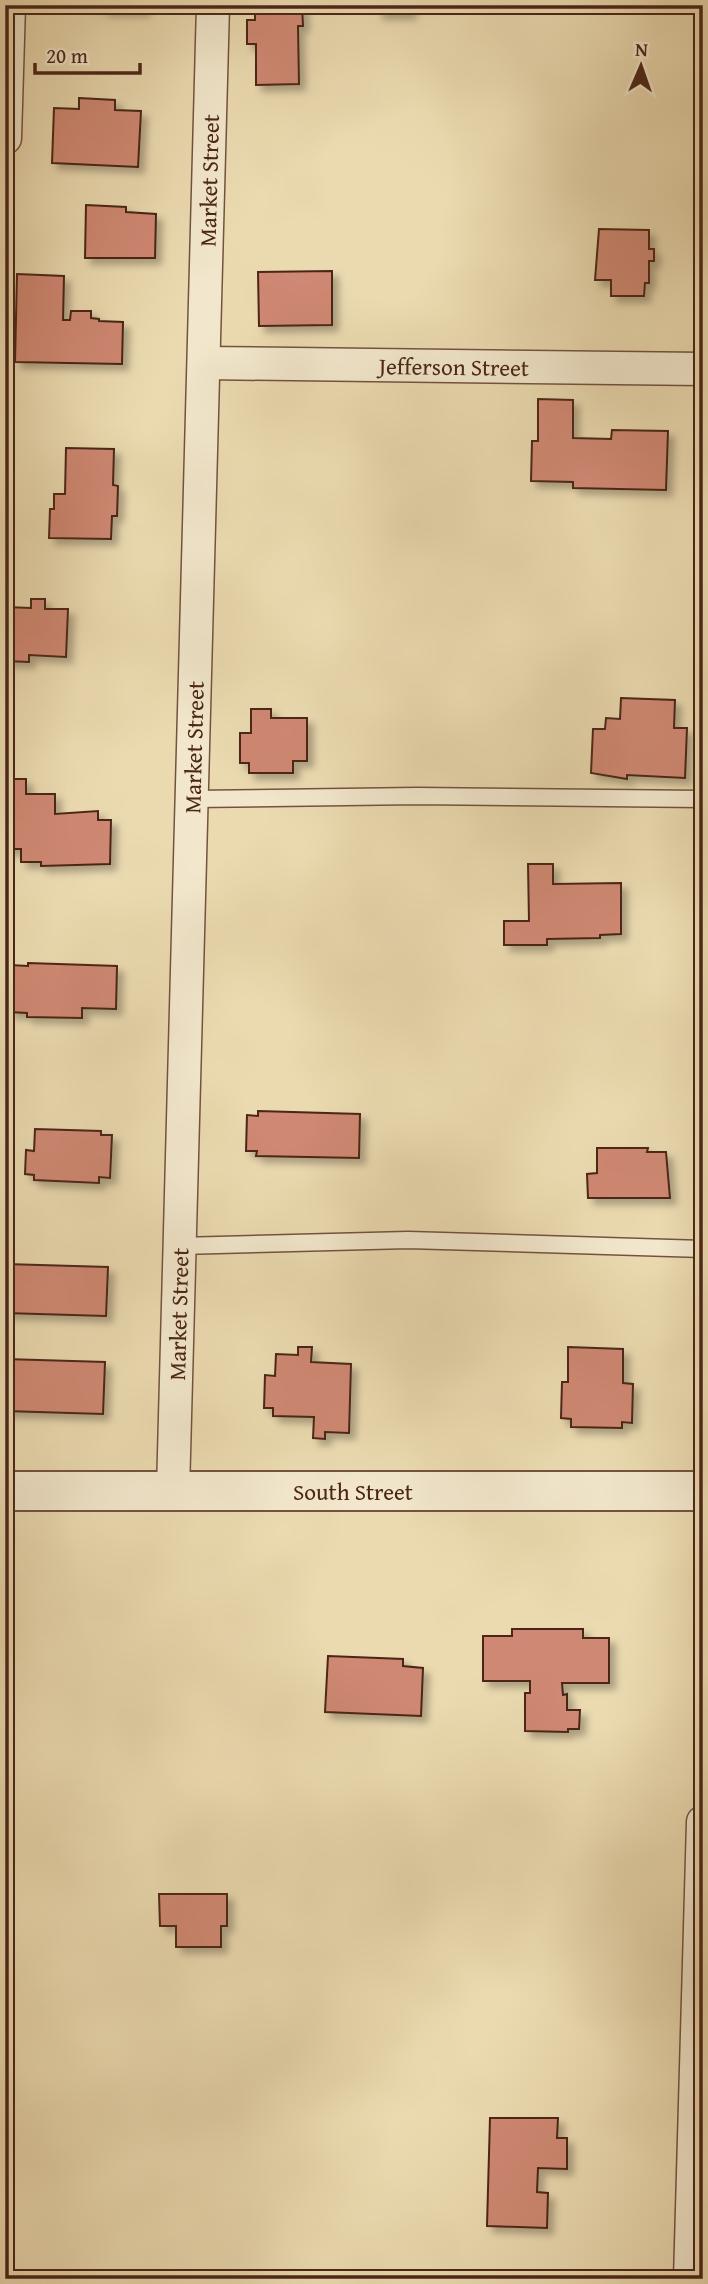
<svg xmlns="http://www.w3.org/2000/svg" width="708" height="2284" viewBox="0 0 708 2284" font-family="'Gentium Book Plus',serif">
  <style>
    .building { fill: #cf8873; stroke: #4b2618; stroke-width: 2; filter: url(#shadow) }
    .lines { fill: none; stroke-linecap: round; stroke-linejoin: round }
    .service-casing { stroke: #73533e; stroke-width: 19 }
    .minor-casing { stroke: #73533e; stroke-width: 35 }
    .tertiary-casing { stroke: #73533e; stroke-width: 42 }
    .service { stroke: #f2e7cc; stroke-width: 16 }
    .minor { stroke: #f2e7cc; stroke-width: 32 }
    .tertiary { stroke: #f2e7cc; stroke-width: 38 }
    .labels { text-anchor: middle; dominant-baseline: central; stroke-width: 7; stroke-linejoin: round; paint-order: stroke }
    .street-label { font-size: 23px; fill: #4b2618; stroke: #f2e7cc }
  </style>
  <defs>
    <filter id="shadow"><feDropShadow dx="6" dy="6" stdDeviation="3.5" flood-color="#0004"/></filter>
  </defs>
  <rect width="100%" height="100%" fill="#ebdab0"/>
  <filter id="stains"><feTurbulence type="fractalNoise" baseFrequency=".00286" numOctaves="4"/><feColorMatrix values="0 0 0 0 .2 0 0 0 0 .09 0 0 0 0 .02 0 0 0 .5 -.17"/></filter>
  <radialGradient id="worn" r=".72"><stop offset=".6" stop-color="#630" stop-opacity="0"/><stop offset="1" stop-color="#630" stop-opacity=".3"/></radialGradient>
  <path class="building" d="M144 5V10H103V6H90Z
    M255 5H302L303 26H298L299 84 256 85V44H247V20H255Z
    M377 5H410V13H377Z
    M79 98 115 100V110L141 111 138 167 52 163 54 108 79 109Z
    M86 205 126 207V212L156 214 155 258H85Z
    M599 229 649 230V249H654V261H649V283H645L644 296H611V280H595Z
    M332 271V325L259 326 258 272Z
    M17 274 64 276 63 320H70L71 311H91V318L99 319V321L123 322 122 364 15 362Z
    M538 399 573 400V438L611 439 612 430 668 431 666 490 573 488V482L531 481 532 441H538Z
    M66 448 114 449 113 485 118 486 117 516H112L111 539 49 538 50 509H54V494H65Z
    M31 599H45V609H68L66 657 29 655V662L5 661V607L31 608Z
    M621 698 675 700 674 728H687L685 778 627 775V779L591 773 593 729H605L606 718 620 719Z
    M251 709H271V718H307V761H293V773H249V763H240V733H251Z
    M5 779H26V794H55V814L98 811V820H111L110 864 41 866V862H21V849H5Z
    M528 864H553V884L621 883V934L600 935V938L547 939V945H504V921H529Z
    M28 963 117 966 116 1009 82 1008V1018L27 1017V1013L9 1012 10 965 28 966Z
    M258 1111 360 1114 359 1158 256 1156 257 1151H246L247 1115 258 1116Z
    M35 1129 101 1131V1135H112L110 1178 99 1177V1183L34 1180V1175L25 1174 26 1150 34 1151Z
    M597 1148H648L647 1152H666L670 1198H588L587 1174 597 1173Z
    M5 1264 108 1267 106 1316 5 1313Z
    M298 1347H312L311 1362 351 1364 349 1433 325 1432V1439L313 1438 314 1417 273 1416V1408H264L265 1375 275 1376 276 1354 298 1355Z
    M568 1347 623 1349V1383L633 1384 632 1423 622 1422V1428L571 1427V1419L561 1418 562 1382H568Z
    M5 1359 105 1362 103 1414 5 1411Z
    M512 1629H583V1638H609V1683H562L563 1695 567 1694V1710H580L579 1729H568V1732L525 1731V1693H530V1681H483V1636H512Z
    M328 1656 403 1659V1666L423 1668 421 1716 325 1712Z
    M159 1894H227V1926H221V1947H176V1926H160Z
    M490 2118H558L557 2138H567V2169L538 2168 537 2192 548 2193 547 2228 487 2226Z"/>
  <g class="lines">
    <g class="service-casing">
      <path id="service" d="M193 799 417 796 703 799
        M180 1246 408 1240 703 1249"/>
    </g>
    <g class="minor-casing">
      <g id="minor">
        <path d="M5 138 9 5"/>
        <path id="s1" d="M204 363 703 369"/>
        <path id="s2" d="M173 1491 213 5"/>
        <path d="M690 2279 703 1822"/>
      </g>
    </g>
    <g class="tertiary-casing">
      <g id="tertiary">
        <path id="s3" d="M5 1491H703"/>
      </g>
    </g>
    <use href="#service" class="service"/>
    <use href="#minor" class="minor"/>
    <use href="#tertiary" class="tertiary"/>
  </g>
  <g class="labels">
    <g class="street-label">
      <text stroke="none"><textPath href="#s2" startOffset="1311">Market Street</textPath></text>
      <text stroke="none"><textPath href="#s1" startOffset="250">Jefferson Street</textPath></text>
      <text stroke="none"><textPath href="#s2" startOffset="744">Market Street</textPath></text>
      <text stroke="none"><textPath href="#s2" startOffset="177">Market Street</textPath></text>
      <text stroke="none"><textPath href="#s3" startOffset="348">South Street</textPath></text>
    </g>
  </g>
  <rect width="708" height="2284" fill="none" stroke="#ebdab0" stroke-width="28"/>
  <rect x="7" y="7" width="694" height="2270" fill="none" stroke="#4b2618" stroke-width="3.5"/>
  <rect x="14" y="14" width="680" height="2256" fill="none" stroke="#4b2618" stroke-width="2"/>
  <g transform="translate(641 66) rotate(2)" stroke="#f2e7cc" stroke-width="5" paint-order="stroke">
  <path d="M0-5L12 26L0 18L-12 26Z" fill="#4b2618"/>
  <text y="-10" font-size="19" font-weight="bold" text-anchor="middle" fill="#4b2618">N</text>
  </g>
  <path d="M35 63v10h105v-10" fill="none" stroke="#4b2618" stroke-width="3.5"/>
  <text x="46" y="63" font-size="21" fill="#4b2618" stroke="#f2e7cc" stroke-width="5" paint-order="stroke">20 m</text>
  <rect width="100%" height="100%" filter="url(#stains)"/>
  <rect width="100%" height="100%" fill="url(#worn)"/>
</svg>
